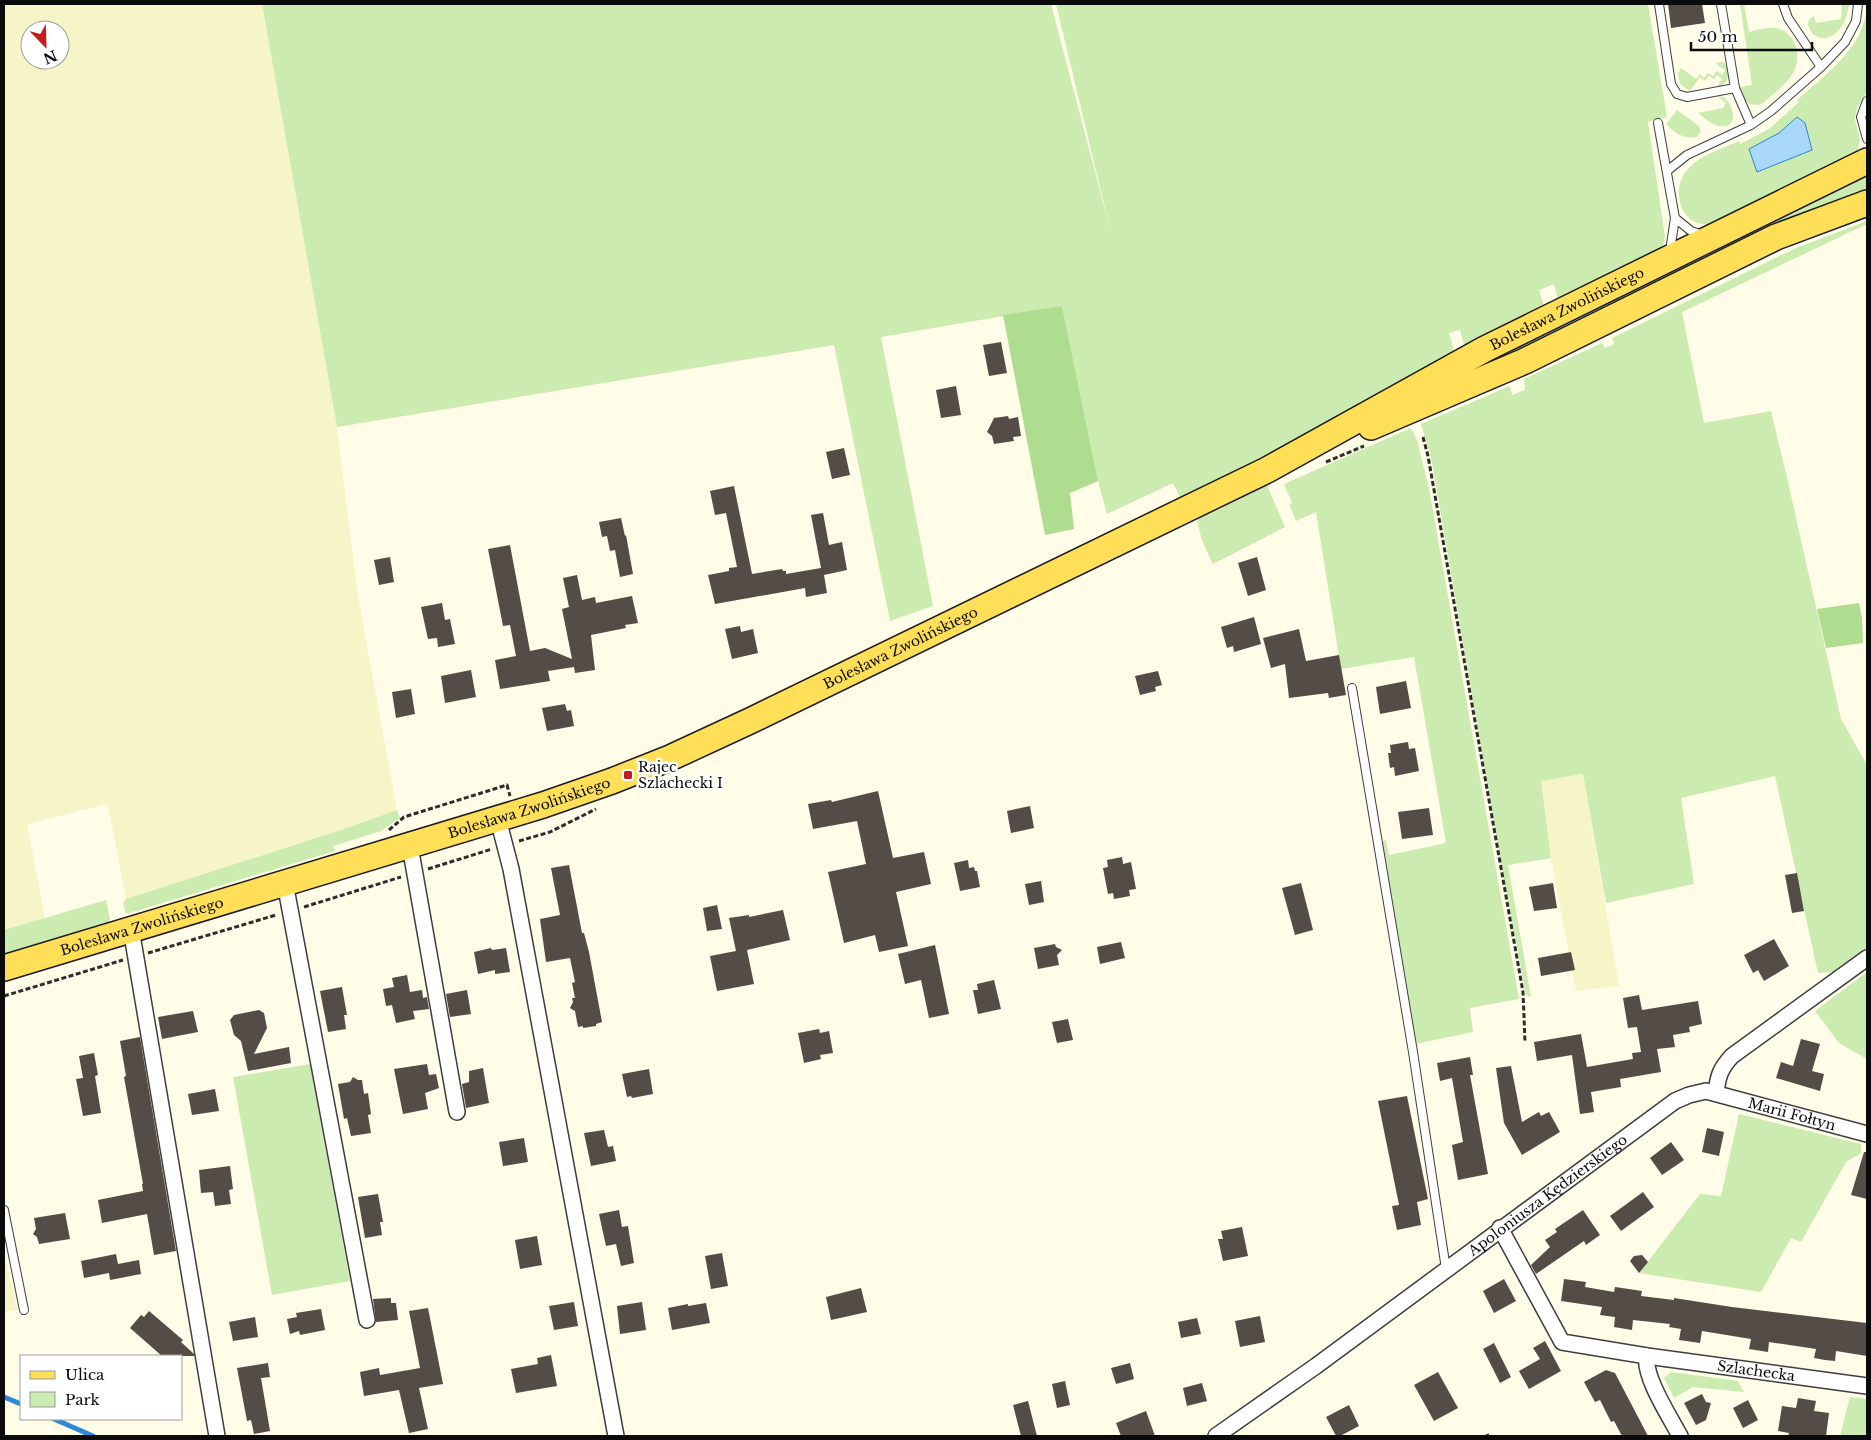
<svg xmlns="http://www.w3.org/2000/svg" width="1871" height="1440" viewBox="0 0 1871 1440" font-family="'Libre Baskerville',serif">
  <style>
    .farmland { fill: #f6f5c7; fill-rule: evenodd }
    .green { fill: #ccebb0 }
    .forest { fill: #aedd8f }
    .water { fill: #a9d8fa; stroke: #2c89d5 }
    .lines { fill: none; stroke-linecap: round; stroke-linejoin: round }
    .stream { stroke: #2c89d5; stroke-width: 5 }
    .building { fill: #544c46 }
    .service-casing { stroke: #3e3e3e; stroke-width: 10 }
    .minor-casing { stroke: #3e3e3e; stroke-width: 18 }
    .primary-casing { stroke: #1c1c1c; stroke-width: 28 }
    .path { stroke: #2d2d2d; stroke-width: 3; stroke-dasharray: 5 2.5; stroke-linecap: butt }
    .service { stroke: #fff; stroke-width: 8 }
    .minor { stroke: #fff; stroke-width: 15 }
    .primary { stroke: #ffdf58; stroke-width: 25 }
    .poi-dot { fill: #c21c1b; stroke: #fff; stroke-width: 2 }
    .labels { text-anchor: middle; dominant-baseline: central; stroke-width: 5; stroke-linejoin: round; paint-order: stroke }
    .street-label { font-size: 14px; fill: #0b0b0b; stroke: #fff }
    .poi-label { font-size: 14px; fill: #0b0b0b; stroke: #fff; text-anchor: start }
  </style>
  <rect width="100%" height="100%" fill="#fffce8"/>
  <path class="farmland" d="M4 4H262L337 427 357 591 397 810 344 829 126 899 108 804 27 824 45 918 4 930ZM30 30H60V60H30Z
    M1583 774 1619 986 1576 991 1551 858 1541 781Z
    M4 1254 18 1310 4 1312Z"/>
  <path class="green" d="M262 4H1051L1111 233 1056 4H1648L1667 117 1648 122 1665 237 1663 245 1658 251 1558 300 1554 284 1539 290 1544 306 1465 349 1460 330 1449 333 1455 354 1454 358 1182 501 1173 483 1107 514 1098 481 1062 306 881 337 933 606 890 621 834 345 337 427Z
    M1740 4H1744L1749 32C1757 30 1768 27 1776 28 1798 33 1803 60 1791 76 1784 86 1772 95 1763 103L1758 105 1749 104 1741 95 1740 87 1752 85Z
    M1842 4H1849C1848 14 1844 26 1836 33 1825 43 1811 38 1808 24L1809 19 1814 16 1816 23 1841 19Z
    M1867 7V92L1857 108 1855 119 1860 140 1857 154 1718 223C1713 224 1707 225 1702 224 1677 220 1672 185 1688 169 1700 155 1722 149 1739 141L1740 144 1769 129 1799 102 1797 100C1826 74 1863 49 1867 7Z
    M1721 62 1725 63C1732 75 1728 84 1716 88L1722 79 1717 75 1714 79 1709 76 1705 81 1700 77 1690 91 1680 84 1678 74 1681 68 1696 79 1700 74 1704 78 1708 73 1713 76 1717 71 1722 75 1725 70 1715 63Z
    M1717 96 1724 97C1735 107 1739 129 1719 126 1712 125 1703 117 1698 113L1723 108 1726 103Z
    M1677 110 1699 126 1701 131 1697 137C1684 139 1676 134 1666 124Z
    M1867 172V192L1460 381 1406 402Z
    M1867 221V224L1682 312 1704 423 1771 411 1788 482 1841 719 1867 765V949L1834 972 1818 973 1775 776 1681 798 1694 884 1606 903 1583 774 1541 781 1551 858 1508 865 1531 997 1526 995 1502 868 1431 457 1421 424 1510 386 1512 395 1525 390 1524 379 1602 343 1605 348 1614 344 1612 338 1796 248Z
    M1411 428 1417 440 1429 488 1519 999 1470 1008 1473 1032 1415 1044 1381 842 1386 840 1389 855 1446 843 1414 657 1341 669 1316 512 1296 521 1289 504 1292 503 1284 484Z
    M1262 483 1267 485 1285 527 1213 564C1206 550 1196 530 1198 514Z
    M397 810 400 818 381 831 333 846 335 851 126 914 123 903 126 899 344 829Z
    M106 900 110 919 105 927 4 957V930Z
    M1867 972V1059L1839 1043 1815 1011Z
    M310 1064 350 1281 272 1295 233 1077Z
    M1739 1114 1861 1144V1153L1846 1162 1801 1242 1791 1238 1761 1292 1639 1273 1700 1194 1721 1196Z
    M1671 1372 1738 1381 1744 1392 1693 1387 1674 1398 1664 1378Z
    M1850 1397 1867 1399V1436H1840Z"/>
  <path class="forest" d="M1062 306 1098 481 1070 493 1074 529 1045 535 1003 315Z
    M1859 603 1862 618 1863 643 1826 648 1817 609Z"/>
  <path class="water" d="M1797 117 1805 123 1812 150 1757 172 1749 149 1779 133Z"/>
  <g class="lines">
    <path class="stream" d="M4 1397 21 1404
      M54 1419 93 1436"/>
  </g>
  <path class="building" d="M1668 4H1702L1705 23 1671 28Z
    M1001 342 1007 373 989 376 983 345Z
    M956 386 961 415 941 418 936 390Z
    M1008 416 1009 419 1018 417 1021 436 1013 437 1014 441 994 444 992 436 987 432 994 418Z
    M844 448 850 475 832 479 826 452Z
    M734 486 752 574 782 569 783 571H786V574L821 568 811 515 823 513 829 545 842 542 847 570 824 575 827 593 806 597 805 588 715 604 708 575 729 571V568L737 567 726 513 715 515 710 491Z
    M621 518 625 536 626 535 633 574 620 577 615 550 610 551 607 536 602 537 599 522Z
    M510 545 530 651 545 648 572 659 562 609 569 607 563 578 577 575 582 600 595 597 596 603 632 596 638 623 625 625 626 628 591 635 595 670 575 673 574 667 548 671 550 681 500 689 495 660 516 656 510 625 503 626 488 549Z
    M390 557 394 582 379 585 374 560Z
    M1257 557 1266 590 1248 596 1238 563Z
    M442 603 445 620 450 619 455 644 438 647 437 638 428 639 421 607Z
    M1254 617 1261 644 1234 652 1233 646 1227 648 1221 627Z
    M740 626 741 632 753 629 758 653 732 659 725 629Z
    M1299 629 1306 661 1339 655 1346 695 1329 698 1328 693 1289 698 1285 664 1271 668 1263 638Z
    M471 670 476 697 445 703 441 676Z
    M1158 671 1162 685 1155 687 1156 691 1140 695 1135 676Z
    M1406 681 1411 708 1380 714 1376 687Z
    M411 689 415 714 396 718 392 692Z
    M565 704 567 711 571 710 574 726 547 731 542 708Z
    M1408 742 1409 749 1415 748 1419 771 1395 776 1394 767 1390 768 1388 753H1391L1390 745Z
    M878 791 893 858 924 852 931 884 896 892 908 946 879 952 875 935 844 943 828 872 866 864 857 821 813 829 808 804 831 800 832 802Z
    M1030 806 1034 828 1011 833 1007 811Z
    M1429 808 1433 835 1402 839 1398 812Z
    M1122 857 1123 864 1131 862 1136 889 1129 890 1130 896 1114 899 1113 893 1108 894 1103 868 1108 867 1107 860Z
    M968 860 969 868 974 867 975 871H977L980 887 960 891 954 863Z
    M569 865 582 933H584L589 952 602 1022 596 1024V1026L583 1028V1026L578 1027 575 1011 570 1008 573 1002 572 998H575L572 983 575 982 570 958 546 962 540 919 560 915 551 868Z
    M1797 873 1804 911 1792 913 1785 875Z
    M1041 881 1044 902 1029 905 1025 884Z
    M1301 883 1313 930 1295 935 1282 888Z
    M1553 883 1557 908 1534 911 1529 887Z
    M717 905 722 929 707 931 703 908Z
    M783 910 790 940 747 950 754 984 717 991 710 956 736 951 729 918 749 915V917Z
    M1774 939 1789 966 1764 981 1758 970 1753 973 1744 955Z
    M1121 942 1125 958 1100 964 1097 947Z
    M1055 944 1056 947 1062 950 1057 955 1059 965 1038 969 1034 948Z
    M935 945 949 1014 929 1018 921 980 905 984 898 954Z
    M491 948 492 950 506 948 510 972 495 974V970L478 974 474 952Z
    M1571 952 1575 970 1541 976 1538 958Z
    M407 975 410 992 422 990 423 998 427 997 429 1009 413 1011 415 1019 396 1023 392 1005 386 1006 383 989 394 987 392 978Z
    M994 980 1001 1009 978 1014 973 990H978L977 984Z
    M342 987 347 1015H344L346 1029 328 1032 320 991Z
    M467 990 471 1014 450 1017 446 994Z
    M1639 995 1642 1010 1698 1001 1702 1024 1689 1027 1690 1032 1673 1035 1675 1047 1657 1049 1661 1072 1620 1079 1621 1087 1591 1092 1594 1112 1580 1114 1572 1055 1537 1061 1534 1042 1581 1034 1587 1067 1633 1059 1632 1053 1641 1052 1637 1027 1628 1028 1623 998Z
    M259 1010 264 1013 267 1028 254 1054 289 1047 291 1063 248 1071 241 1041 234 1035 230 1020 234 1015Z
    M193 1011 198 1032 162 1039 158 1017Z
    M1068 1019 1073 1040 1057 1043 1052 1022Z
    M819 1029 820 1033 829 1031 833 1053 820 1055 821 1059 804 1063 798 1033Z
    M140 1037 176 1251 154 1255 147 1214 102 1223 98 1200 143 1191 142 1184H143L124 1077 126 1076 120 1041Z
    M1801 1039 1820 1044 1812 1071 1824 1074 1820 1091 1776 1078 1781 1062 1793 1066Z
    M94 1053 98 1075 95 1076 101 1113 83 1116 76 1079 83 1078 79 1056Z
    M1470 1057 1473 1075H1470L1488 1174 1458 1180 1452 1145 1463 1142 1452 1078 1440 1081 1437 1063Z
    M427 1064 429 1075 436 1074 439 1088 425 1093 428 1109 403 1114 394 1069Z
    M1511 1066 1522 1122 1539 1112 1541 1116 1549 1112 1560 1132 1522 1155 1504 1123 1496 1068Z
    M483 1068 489 1103 466 1108 462 1084 469 1082V1071Z
    M649 1069 653 1094 632 1098 631 1096 627 1097 622 1074Z
    M353 1077 358 1080H362L364 1094 368 1093 371 1114 368 1115 371 1133 351 1136 347 1118 344 1119 338 1084 350 1082Z
    M215 1089 219 1111 192 1115 188 1094Z
    M1407 1096 1428 1199 1417 1202 1421 1225 1397 1230 1392 1206 1399 1205 1378 1101Z
    M1707 1128 1724 1132 1719 1156 1702 1152Z
    M604 1130 608 1147 613 1146 616 1161 591 1166 584 1133Z
    M524 1138 528 1162 503 1166 499 1142Z
    M1671 1142 1684 1160 1662 1175 1650 1158Z
    M1864 1152H1867V1199L1851 1195Z
    M230 1166 233 1189 229 1190 231 1204 215 1206 213 1192 201 1193 199 1170Z
    M1643 1192 1654 1207 1621 1231 1610 1216Z
    M378 1194 383 1222H380L382 1235 365 1238 358 1197Z
    M619 1210 622 1227 628 1226 634 1263 621 1266 616 1244 606 1246 599 1214Z
    M1583 1210 1600 1235 1586 1245 1584 1241 1536 1274 1531 1265 1550 1247 1545 1240 1557 1232 1555 1229Z
    M65 1213 70 1239 39 1244 37 1237 33 1234 36 1229 34 1218Z
    M1242 1227 1248 1256 1223 1261 1218 1239H1223L1221 1231Z
    M537 1236 542 1265 520 1269 515 1240Z
    M722 1253 728 1286 711 1289 705 1256Z
    M116 1254 118 1264 139 1260 141 1274 110 1280 109 1273 84 1278 81 1261Z
    M1642 1255 1648 1262 1639 1273 1630 1261 1634 1256Z
    M1504 1279 1516 1301 1494 1313 1483 1291Z
    M1564 1279 1586 1282 1585 1287 1614 1292 1615 1287 1642 1291 1641 1296 1674 1300V1298L1732 1307 1867 1323V1356L1836 1351 1835 1361 1825 1360 1814 1358 1816 1349 1769 1342 1768 1352 1749 1349 1751 1339 1702 1331 1700 1343 1679 1340 1681 1329 1669 1327 1670 1324 1633 1320 1632 1330 1614 1327 1615 1317 1600 1315 1602 1307 1561 1301Z
    M861 1288 867 1312 831 1320 826 1297Z
    M391 1298V1303H396L398 1320 376 1322 373 1299Z
    M574 1302 578 1326 554 1330 549 1306Z
    M642 1302 646 1330 620 1334 617 1306Z
    M706 1303 710 1323 672 1330 668 1308 688 1304V1306Z
    M428 1308 443 1384 419 1388 428 1429 409 1433 399 1390 364 1396 360 1372 379 1368 380 1375 420 1368 409 1311Z
    M321 1309 325 1330 300 1335 299 1331 290 1334 287 1319 297 1317 296 1313Z
    M149 1311 183 1340 181 1342 194 1354V1356H162L130 1328 141 1315 144 1317Z
    M1260 1316 1265 1342 1240 1347 1235 1321Z
    M255 1317 258 1337 233 1341 229 1322Z
    M1197 1318 1201 1334 1181 1338 1178 1322Z
    M1545 1341 1561 1371 1529 1389 1519 1371 1540 1359 1533 1348Z
    M1494 1343 1511 1377 1500 1383 1483 1349Z
    M551 1355 557 1386 516 1393 511 1369 538 1364 537 1358Z
    M268 1363 270 1377 261 1378 270 1431 254 1434 251 1420 247 1421 237 1368Z
    M1130 1363 1134 1379 1116 1384 1111 1368Z
    M1606 1370 1615 1373 1648 1436H1622L1614 1421 1611 1422 1600 1400 1595 1402 1584 1382Z
    M1438 1372 1458 1408 1434 1421 1414 1385Z
    M1065 1381 1070 1405 1057 1408 1052 1384Z
    M1202 1383 1207 1401 1187 1406 1183 1388Z
    M1702 1394 1706 1402 1711 1403 1706 1420 1696 1425 1684 1403Z
    M1798 1398 1816 1401 1814 1411 1829 1413 1826 1436H1788L1789 1433 1778 1431 1782 1406 1796 1408Z
    M1748 1400 1758 1420 1743 1428 1733 1408Z
    M1028 1401 1037 1436H1021L1013 1405Z
    M1349 1405 1359 1426 1340 1436H1336L1326 1417Z
    M1146 1411 1155 1436H1121L1116 1423Z"/>
  <g class="lines">
    <g class="service-casing">
      <path id="service" d="M1659 4 1671 84 1677 94 1687 97 1735 88
        M1721 4 1735 88 1751 125
        M1783 4 1788 18 1821 67
        M1867 101 1861 117 1867 139
        M1658 123 1675 218 1670 251
        M1667 171 1687 155 1751 125 1771 111 1821 67 1845 42 1856 21 1858 4
        M1675 218 1691 231 1703 235
        M1352 688 1413 1052 1446 1269
        M4 1210 24 1310"/>
    </g>
    <g class="minor-casing">
      <g id="minor">
        <path d="M498 819 511 869 616 1436"/>
        <path d="M410 846 457 1112"/>
        <path d="M285 883 367 1320"/>
        <path d="M131 929 217 1436"/>
        <path d="M1716 1093C1718 1076 1720 1069 1732 1056L1867 958"/>
        <path id="s1" d="M1500 1228 1562 1342 1647 1356 1867 1386"/>
        <path d="M1647 1356C1643 1376 1670 1417 1680 1436"/>
        <path id="s2" d="M1216 1436 1316 1366 1675 1101 1689 1095 1706 1091 1867 1134"/>
      </g>
    </g>
    <g class="primary-casing">
      <g id="primary">
        <path d="M1371 427 1525 361 1776 237 1867 203"/>
        <path id="s3" d="M4 968 543 805 612 781 670 758 752 720 1267 470 1485 349 1867 161"/>
      </g>
    </g>
    <path class="path" d="M1423 437 1428 456 1523 992 1525 1042
      M1326 462 1364 446
      M389 830 404 817 507 785 510 796
      M519 841 550 832 596 809
      M428 869 492 849
      M304 907 401 877
      M148 953 276 915
      M4 996 123 960
      M1487 1434 1488 1436"/>
    <use href="#service" class="service"/>
    <use href="#minor" class="minor"/>
    <use href="#primary" class="primary"/>
  </g>
  <rect class="poi-dot" x="623" y="770" width="10" height="10" rx="2.5"/>
  <g class="labels">
    <g class="street-label">
      <text stroke="none"><textPath href="#s3" startOffset="1702">Bolesława Zwolińskiego</textPath></text>
      <text stroke="none"><textPath href="#s3" startOffset="954">Bolesława Zwolińskiego</textPath></text>
      <text stroke="none"><textPath href="#s3" startOffset="549">Bolesława Zwolińskiego</textPath></text>
      <text stroke="none"><textPath href="#s3" startOffset="144">Bolesława Zwolińskiego</textPath></text>
      <text stroke="none"><textPath href="#s2" startOffset="690">Marii Fołtyn</textPath></text>
      <text stroke="none"><textPath href="#s2" startOffset="410">Apoloniusza Kędzierskiego</textPath></text>
      <text stroke="none"><textPath href="#s1" startOffset="326">Szlachecka</textPath></text>
    </g>
    <g class="poi-label">
      <text x="638" y="767">Rajec<tspan x="638" dy="16">Szlachecki I</tspan></text>
    </g>
  </g>
  <rect width="1871" height="1440" fill="none" stroke="#0b0b0b" stroke-width="10"/>
  <rect x="20" y="1355" width="162" height="65" fill="#ffffff" stroke="#9d9d9d"/>
  <rect x="30" y="1371" width="25" height="8" fill="#ffdf58" stroke="#9d9d9d"/>
  <text x="65" y="1380" font-size="15" fill="#0b0b0b">Ulica</text>
  <rect x="30" y="1392" width="25" height="15" fill="#ccebb0" stroke="#9d9d9d"/>
  <text x="65" y="1405" font-size="15" fill="#0b0b0b">Park</text>
  <g transform="translate(45 45) rotate(157)"><circle r="24" fill="#ffffff" stroke="#9d9d9d"/>
  <path d="M0-4L9 19L0 12L-9 19Z" fill="#c21c1b"/>
  <text y="-8" font-size="14" font-weight="bold" text-anchor="middle" fill="#0b0b0b">N</text>
  </g>
  <path d="M1691 42v8h121v-8" fill="none" stroke="#0b0b0b" stroke-width="2.5"/>
  <text x="1698" y="42" font-size="15" fill="#0b0b0b" stroke="#ffffff" stroke-width="4" paint-order="stroke">50 m</text>
</svg>
